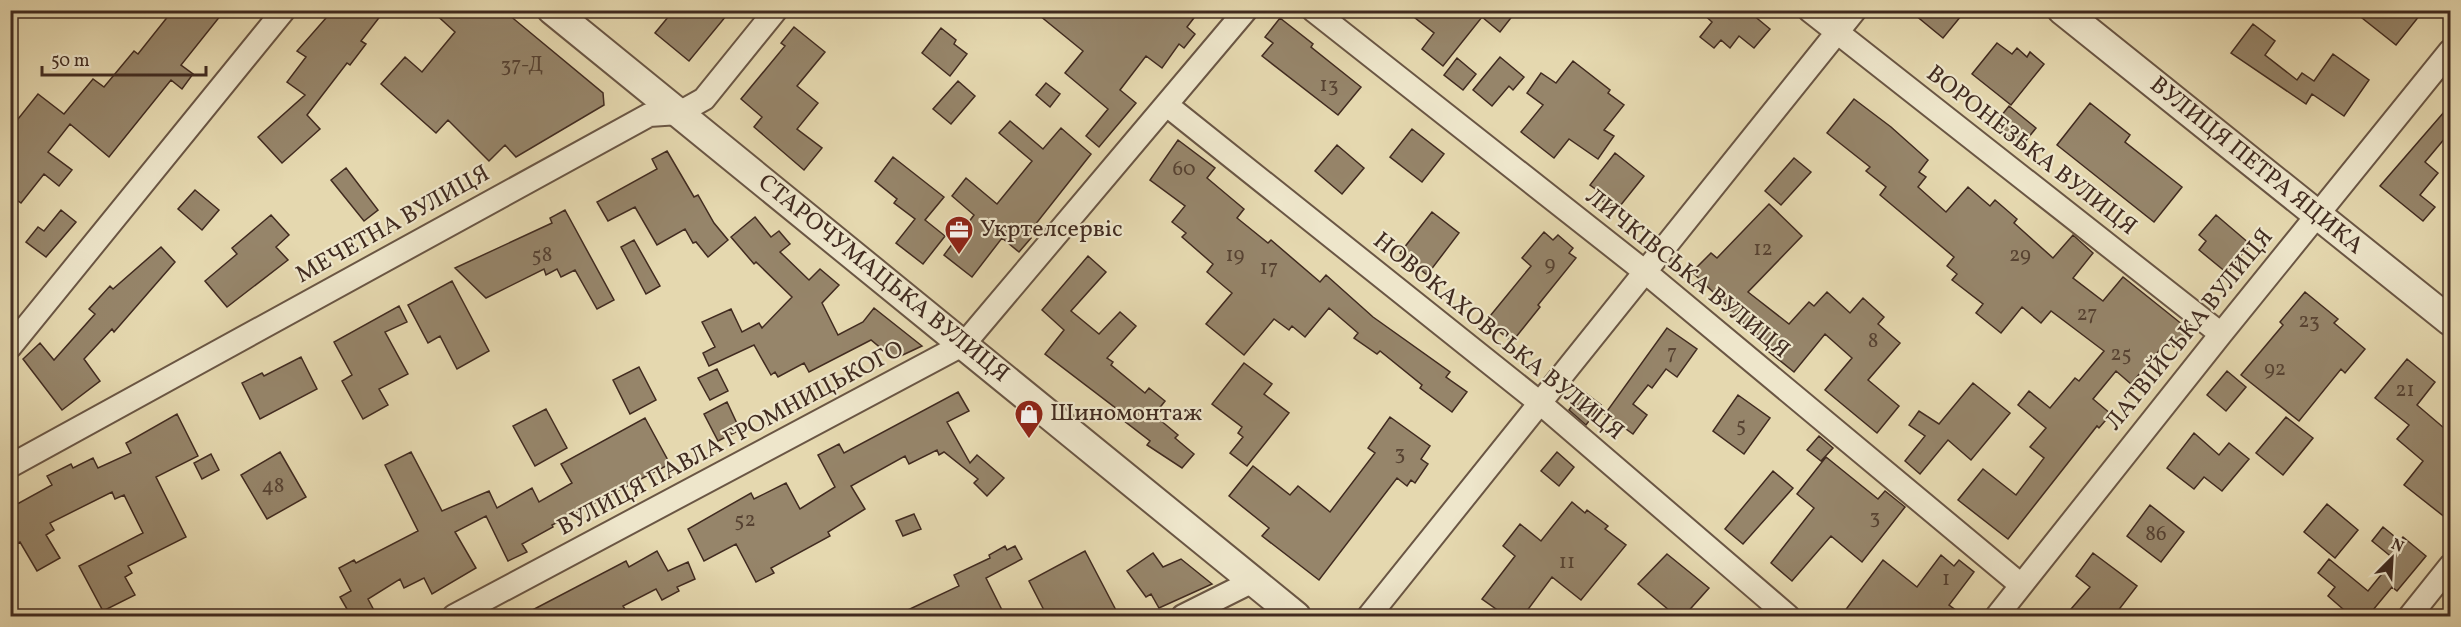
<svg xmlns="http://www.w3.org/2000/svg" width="2461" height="627" viewBox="0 0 2461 627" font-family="Vollkorn,serif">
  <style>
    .building { fill: #96856a; stroke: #412b20; stroke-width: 1.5 }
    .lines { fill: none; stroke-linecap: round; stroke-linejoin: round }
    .minor-casing { stroke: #6a5644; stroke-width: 26 }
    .tertiary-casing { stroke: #6a5644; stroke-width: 32 }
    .minor { stroke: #eee6cb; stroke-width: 22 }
    .tertiary { stroke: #eee6cb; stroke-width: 28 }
    .labels { text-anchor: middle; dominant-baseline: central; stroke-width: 4.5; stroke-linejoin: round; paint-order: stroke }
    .number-label { font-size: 21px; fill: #564232 }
    .street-label { font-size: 24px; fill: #412b20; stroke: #eee6cb }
    .poi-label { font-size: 24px; fill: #412b20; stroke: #eee6cb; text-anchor: start }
  </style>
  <rect width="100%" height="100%" fill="#e5d8af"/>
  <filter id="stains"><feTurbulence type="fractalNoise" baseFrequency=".00333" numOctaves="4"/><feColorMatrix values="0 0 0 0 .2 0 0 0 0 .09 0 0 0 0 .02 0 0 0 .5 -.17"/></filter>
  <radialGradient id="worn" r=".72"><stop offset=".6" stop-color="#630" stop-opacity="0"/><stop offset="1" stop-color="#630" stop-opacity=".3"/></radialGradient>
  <path class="building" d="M173 10H225L181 65 193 74 182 89 171 80 109 157 70 124 48 152 72 170 59 186 44 174 21 203 10 195V129L38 94 64 114 93 79 104 87 134 51 138 54Z
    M333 10H385L361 41 366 44 350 65 347 63 307 115 320 129 282 163 258 137 305 95 287 82 306 57 297 51Z
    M431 10H503L603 93 604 105 516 157 505 145 489 161 448 120 436 133 381 84 405 57 422 72 455 32Z
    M669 10H731L689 61 655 33 669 16Z
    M1200 10 1187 27 1195 34 1184 48 1179 44 1162 68 1146 56 1120 90 1136 103 1099 147 1086 136 1108 109 1065 73 1083 51 1034 11Z
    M1405 10H1517L1500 32 1482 17 1443 66 1422 49 1434 33Z
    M1699 10H1747L1770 29 1754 48 1739 36 1730 48 1721 40 1714 48 1700 37 1712 22Z
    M1909 10H1966L1943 38Z
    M2352 10H2424L2396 45Z
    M1280 18 1313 44 1311 47 1361 87 1338 115 1262 56 1273 43 1265 37Z
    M2253 24 2275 41 2265 55 2297 80 2302 73 2314 81 2333 54 2369 80 2344 116 2312 94 2306 104 2231 53Z
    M794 27 825 52 797 86 818 103 797 129 822 148 804 170 754 127 762 117 741 99 785 46 781 43Z
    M941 28 956 40 954 44 967 54 950 76 922 53Z
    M1997 43 2012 54 2017 48 2027 57 2030 52 2044 64 2011 105 1972 74Z
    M1500 57 1524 77 1513 90 1509 86 1492 106 1473 90Z
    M1457 58 1476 74 1463 90 1444 75Z
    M1573 61 1610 90 1608 93 1624 105 1604 130 1614 136 1598 159 1569 139 1554 158 1521 132 1543 105 1527 93 1541 73 1556 83Z
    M958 81 975 96 951 124 933 109Z
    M1046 83 1060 94 1050 107 1036 95Z
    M1854 99 1891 127 1928 160 1919 172 1926 177 1918 187 1946 212 1968 187 1990 206 1995 200 2017 219 2014 223 2053 258 2073 235 2093 253 2073 278 2103 301 2123 277 2188 329 2174 347 2167 341 2131 384 2116 371 2093 399 2111 414 2099 428 2097 426 2008 539 1958 500 1983 469 2016 495 2044 458 2030 447 2046 428 2018 405 2029 391 2050 408 2075 378 2079 381 2104 351 2051 311 2041 323 2022 307 2001 333 1976 313 1983 304 1952 280 1957 274 1947 266 1954 257 1880 195 1886 187 1866 171 1870 167 1827 133Z
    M2090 103 2130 135 2125 142 2182 187 2154 222 2057 145Z
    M2451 104V131L2425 162 2438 173 2420 195 2435 207 2423 221 2380 186Z
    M2009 106 2036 128 2020 148 1993 126Z
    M1010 121 1043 149 1061 128 1091 154 1027 235 1031 238 1019 252 1002 238 972 277 944 255 974 215 952 196 966 178 997 204 1032 161 999 133Z
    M1412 129 1444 154 1422 182 1390 157Z
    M1178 140 1215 168 1207 178 1244 209 1237 218 1268 243 1271 240 1320 282 1326 275 1373 317 1450 372 1446 377 1467 392 1452 412 1420 388 1422 385 1380 351 1377 354 1354 338 1358 333 1329 308 1305 337 1292 326 1289 330 1274 319 1244 355 1206 324 1232 293 1207 272 1213 264 1182 237 1186 233 1172 222 1185 206 1150 180Z
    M1337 145 1364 168 1342 194 1315 171Z
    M667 151 694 197 698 195 714 223 728 240 708 257 696 242 693 243 685 229 657 245 635 207 608 221 597 202 657 169 652 159Z
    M1615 153 1644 176 1620 206 1613 201 1609 207 1595 195 1598 191 1590 185Z
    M893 157 944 197 925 220 945 236 923 264 896 243 915 219 894 203 897 199 875 181Z
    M1794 158 1811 172 1781 205 1765 191Z
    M346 168 378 210 364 221 331 180Z
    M195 190 219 210 202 230 178 209Z
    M1769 204 1802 236 1748 292 1789 324 1809 302 1814 306 1827 292 1850 313 1863 298 1884 317 1878 324 1900 343 1868 380 1899 406 1877 433 1825 390 1852 358 1825 334 1794 372 1768 351 1771 347 1730 312 1732 310 1692 272 1711 253 1717 258Z
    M61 210 76 222 46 257 26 242 38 227 44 231Z
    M565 210 614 300 597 309 575 270 561 277 557 269 546 275 544 269 486 298 455 268 552 223 550 218Z
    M1432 212 1459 233 1427 275 1400 253Z
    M271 215 289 235 276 247 288 260 227 307 205 281 237 254 232 248Z
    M2216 215 2250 244 2227 273 2199 250 2206 241 2199 235Z
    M755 217 771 237 779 231 790 244 780 252 809 280 820 269 839 285 822 303 838 335 863 322 874 308 922 346 894 359 871 340 809 372 804 363 778 377 775 372 771 375 754 345 709 366 703 353 715 347 702 322 731 309 742 332 759 323 762 328 792 297 756 262 754 264 731 237Z
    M1544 232 1553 240 1558 235 1573 248 1569 253 1576 258 1538 305 1540 307 1512 342 1486 321 1531 266 1522 258Z
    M634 240 660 286 646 294 621 247Z
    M161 247 175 262 114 332 112 329 84 359 100 381 62 410 23 359 40 343 54 360 95 314 89 309 110 286 113 289Z
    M1088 256 1106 272 1071 311 1099 334 1120 312 1136 326 1107 358 1113 362 1111 365 1145 393 1149 388 1165 401 1154 415 1178 435 1175 438 1194 454 1182 468 1147 445 1150 441 1123 420 1126 416 1045 354 1064 330 1042 310Z
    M452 281 489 351 457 369 440 336 428 343 408 305Z
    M2305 292 2338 319 2334 323 2365 349 2345 373 2341 369 2299 421 2241 375 2283 325 2280 322Z
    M399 306 407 322 385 332 408 374 379 389 388 405 363 419 342 381 352 375 334 342Z
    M1667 328 1697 349 1677 377 1666 369 1652 388 1648 385 1633 404 1647 415 1633 434 1605 414Z
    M301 357 317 389 260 419 242 383 262 373 264 376Z
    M2407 359 2435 382 2417 405 2451 434V522L2404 485 2423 461 2397 439 2409 425 2375 398Z
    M1244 363 1272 384 1264 394 1289 413 1247 466 1230 453 1243 437 1238 433 1242 427 1212 404Z
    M639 367 656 400 630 414 613 380Z
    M717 369 728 391 710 400 698 378Z
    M2227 371 2246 387 2226 411 2207 395Z
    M1973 383 2010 413 1971 460 1948 440 1920 474 1905 461 1925 436 1909 425 1919 411 1939 424Z
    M1583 391 1601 405 1586 425 1569 410Z
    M958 392 969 411 947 422 970 463 977 455 1004 478 987 496 974 483 978 479 944 452 939 455 937 450 909 464 905 456 851 486 865 509 828 532 830 536 771 568 774 573 756 582 736 544 704 561 688 529 751 493 754 499 786 483 800 509 835 487 818 455 839 444 844 453Z
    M1738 395 1770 418 1744 454 1713 431Z
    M727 402 740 430 718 441 704 414Z
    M546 409 567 448 535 466 513 426Z
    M177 414 198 456 156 477 186 537 128 566 132 573 125 577 135 595 103 611 79 566 143 533 124 495 115 499 112 492 50 523 54 530 46 535 60 558 37 571 20 542 10 547V508L52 485 47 476 71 464 73 468 93 458 98 468 131 453 126 443Z
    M1390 417 1430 446 1421 459 1428 464 1415 483 1411 480 1407 486 1397 478 1319 580 1262 536 1269 528 1229 496 1253 466 1290 495 1298 486 1330 512 1375 453 1368 448Z
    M2286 417 2313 438 2283 475 2256 453Z
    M645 418 670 464 552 525 553 527 522 544 527 552 508 561 486 516 455 532 476 568 432 594 424 578 404 588 400 579 368 599 377 616H351L340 597 351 591 339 568 354 560 356 563 418 531 385 465 411 452 442 511 489 491 497 508 532 488 539 502 572 483 561 464Z
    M2194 433 2219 455 2229 443 2249 459 2222 491 2204 477 2194 489 2167 468Z
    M1819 436 1833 448 1821 461 1807 450Z
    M280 452 306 497 267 519 241 475Z
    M1557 452 1574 467 1559 486 1541 471Z
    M211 454 219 470 202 479 194 463Z
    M1826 457 1878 499 1885 491 1905 507 1862 562 1831 536 1792 581 1771 563 1814 508 1797 494Z
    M1773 471 1793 488 1743 544 1725 529Z
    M1572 502 1585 513 1587 510 1608 526 1605 529 1626 545 1581 600 1552 577 1523 616H1506L1482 599 1515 556 1503 546 1520 524 1541 541Z
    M2327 504 2358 530 2335 558 2304 532Z
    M2150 505 2184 532 2161 562 2127 536Z
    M914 514 921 529 903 536 896 521Z
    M2383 527 2400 541 2403 537 2426 556 2397 591 2392 587 2368 616H2351L2328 596 2335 587 2318 573 2329 559 2368 591 2394 559 2372 541Z
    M1005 546 1007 550 1015 546 1022 559 986 578 1005 616H895L959 586 954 575 990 558 989 555Z
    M657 551 668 571 688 562 695 579 677 587 679 591 662 600 656 589 623 606 629 616H521L626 561 629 567Z
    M1085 551 1119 616H1047L1029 581Z
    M1153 553 1163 567 1181 559 1212 584 1159 608 1151 594 1146 597 1127 571Z
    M2093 553 2137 586 2114 616H2065L2090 587 2076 576Z
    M1667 554 1709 588 1684 616H1676L1638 584Z
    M1941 555 1954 566 1959 560 1974 572 1949 605 1964 616H1841L1883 560 1917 587Z"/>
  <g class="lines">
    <g class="minor-casing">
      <path id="minor" d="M1313 10 1644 271 2021 585
        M1809 10 2221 334
        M1168 106 1540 403 1788 616
        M10 347 284 10
        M10 466 649 115 679 113 704 99 776 10
        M454 616 964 344 1246 10
        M1183 616 1253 581
        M1369 616 1855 10
        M1997 616 2221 334 2450 51
        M2410 616 2450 566"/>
    </g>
    <g class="tertiary-casing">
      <path id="tertiary" d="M552 10 1296 616
        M2062 10 2450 321"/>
    </g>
    <use href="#minor" class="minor"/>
    <use href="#tertiary" class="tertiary"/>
  </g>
  <defs>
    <g id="office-pin" transform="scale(1.5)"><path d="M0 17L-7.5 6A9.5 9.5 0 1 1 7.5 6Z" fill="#8f2418" stroke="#eee6cb"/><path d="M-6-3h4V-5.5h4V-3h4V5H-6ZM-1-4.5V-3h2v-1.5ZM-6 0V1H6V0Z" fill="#fff"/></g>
    <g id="shop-pin" transform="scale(1.5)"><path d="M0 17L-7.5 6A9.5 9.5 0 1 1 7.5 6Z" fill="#8f2418" stroke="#eee6cb"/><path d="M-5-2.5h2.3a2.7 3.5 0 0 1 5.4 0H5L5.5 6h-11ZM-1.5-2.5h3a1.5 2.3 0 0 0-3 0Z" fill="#fff"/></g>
  </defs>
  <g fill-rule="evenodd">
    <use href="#office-pin" x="959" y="230"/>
    <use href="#shop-pin" x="1029" y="414"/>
  </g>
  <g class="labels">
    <g class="number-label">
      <text x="522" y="65">37-Д</text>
      <text x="1329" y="85">13</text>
      <text x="1184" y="169">60</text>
      <text x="1763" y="249">12</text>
      <text x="542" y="255">58</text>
      <text x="1235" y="255">19</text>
      <text x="2020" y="255">29</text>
      <text x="1550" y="264">9</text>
      <text x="1269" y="268">17</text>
      <text x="2087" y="314">27</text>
      <text x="2309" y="321">23</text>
      <text x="1873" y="341">8</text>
      <text x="1672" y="353">7</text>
      <text x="2121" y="354">25</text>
      <text x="2275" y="369">92</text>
      <text x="2405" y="390">21</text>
      <text x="1741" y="425">5</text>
      <text x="1400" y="453">3</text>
      <text x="273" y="486">48</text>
      <text x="1875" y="517">3</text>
      <text x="745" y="520">52</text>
      <text x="2156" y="534">86</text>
      <text x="1567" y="562">11</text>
      <text x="1946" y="579">1</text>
    </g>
    <g class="street-label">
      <text transform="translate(2031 151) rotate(38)">ВОРОНЕЗЬКА ВУЛИЦЯ</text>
      <text transform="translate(2256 166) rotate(39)">ВУЛИЦЯ ПЕТРА ЯЦИКА</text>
      <text transform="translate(393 225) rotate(-29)">МЕЧЕТНА ВУЛИЦЯ</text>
      <text transform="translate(1687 274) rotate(39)">ЛИЧКІВСЬКА ВУЛИЦЯ</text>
      <text transform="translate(883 279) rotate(39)">СТАРОЧУМАЦЬКА ВУЛИЦЯ</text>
      <text transform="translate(2190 330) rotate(-51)">ЛАТВІЙСЬКА ВУЛИЦЯ</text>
      <text transform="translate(1498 337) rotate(39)">НОВОКАХОВСЬКА ВУЛИЦЯ</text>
      <text transform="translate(731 439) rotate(-28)">ВУЛИЦЯ ПАВЛА ГРОМНИЦЬКОГО</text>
    </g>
    <g class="poi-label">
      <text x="980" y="230">Укртелсервіс</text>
      <text x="1050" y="414">Шиномонтаж</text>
    </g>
  </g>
  <rect width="2461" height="627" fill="none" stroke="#e5d8af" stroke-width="36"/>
  <rect x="12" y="12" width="2437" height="603" fill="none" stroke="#412b20" stroke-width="3"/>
  <rect x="18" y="18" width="2425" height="591" fill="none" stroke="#412b20" stroke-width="1.5"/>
  <g transform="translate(2392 558) rotate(24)" stroke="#eee6cb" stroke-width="4.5" paint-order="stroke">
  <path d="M0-4.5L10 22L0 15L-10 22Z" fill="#412b20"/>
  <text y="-9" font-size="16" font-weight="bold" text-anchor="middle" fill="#412b20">N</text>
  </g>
  <path d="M42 66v9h164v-9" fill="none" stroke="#412b20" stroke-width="3"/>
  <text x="51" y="66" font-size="18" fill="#412b20" stroke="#eee6cb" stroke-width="4.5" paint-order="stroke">50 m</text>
  <rect width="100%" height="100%" filter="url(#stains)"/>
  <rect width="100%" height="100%" fill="url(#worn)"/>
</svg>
